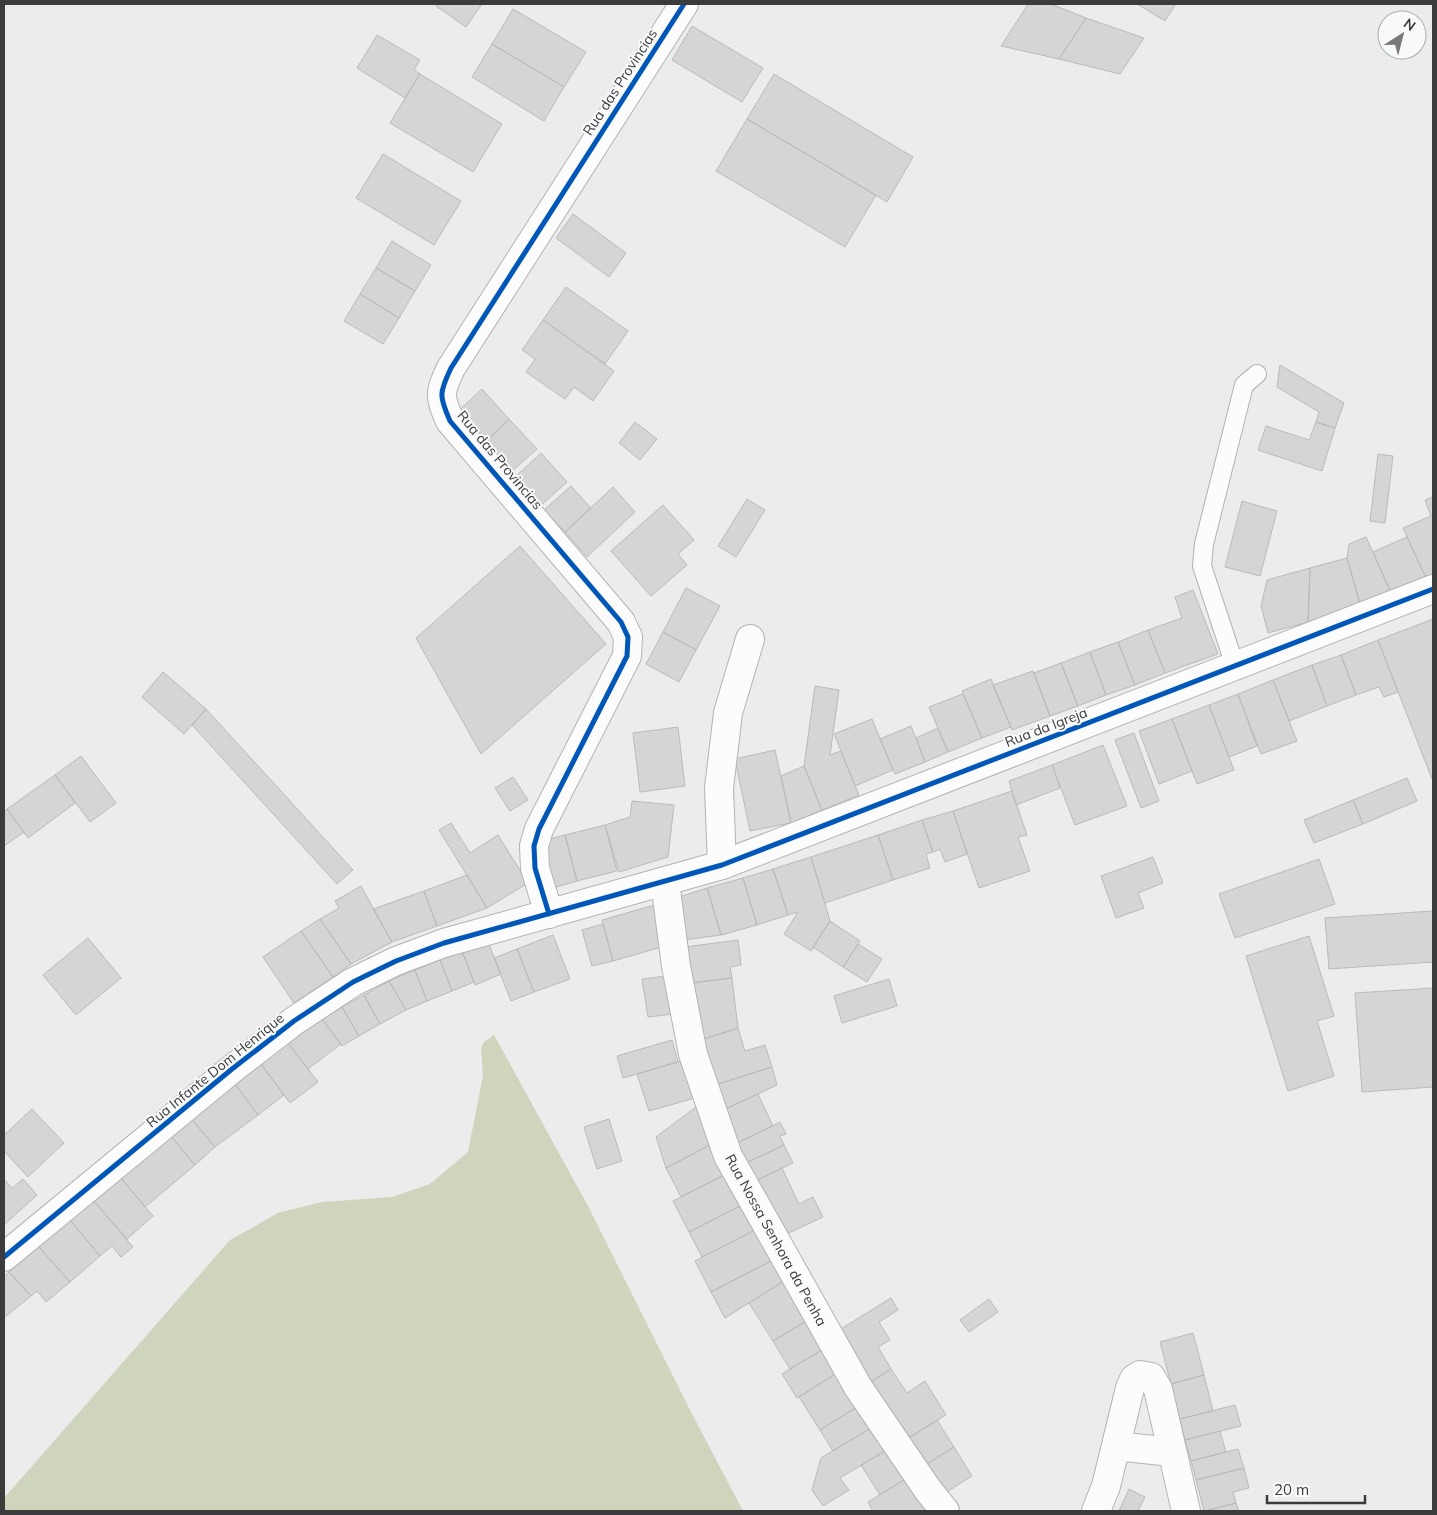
<svg xmlns="http://www.w3.org/2000/svg" width="1437" height="1515" viewBox="0 0 1437 1515" font-family="Mulish,sans-serif">
  <style>
    .forest { fill: #cfd4bc }
    .building { fill: #d5d5d5; stroke: #bababa }
    .lines { fill: none; stroke-linecap: round; stroke-linejoin: round }
    .lane-casing { stroke: #b3b3b3; stroke-width: 20 }
    .street-casing { stroke: #b3b3b3; stroke-width: 30 }
    .secondary-casing { stroke: #b3b3b3; stroke-width: 30 }
    .lane { stroke: #fcfcfc; stroke-width: 18 }
    .street { stroke: #fcfcfc; stroke-width: 28 }
    .secondary { stroke: #fcfcfc; stroke-width: 28 }
    .cycleway-casing { stroke: #f8f9fa; stroke-width: 8 }
    .cycleway { stroke: #0057b8; stroke-width: 5 }
    .labels { text-anchor: middle; dominant-baseline: central; stroke-width: 4; stroke-linejoin: round; paint-order: stroke }
    .street-label { font-size: 14px; fill: #3b3b3b; stroke: #f8f9fa }
  </style>
  <rect width="100%" height="100%" fill="#ececec"/>
  <path class="forest" d="M494 1035 588 1206 691 1412 743 1511H4V1498L230 1240 278 1213 322 1202 392 1197 430 1184 468 1152 483 1076 481 1048 484 1042Z"/>
  <path class="building" d="M438 4H482L466 27 436 6Z
    M1028 4H1051L1086 18 1059 59 1001 46Z
    M1137 4H1176L1165 21Z
    M513 9 586 52 564 87 492 44Z
    M1086 18 1144 38 1120 74 1059 59Z
    M692 26 763 68 742 102 672 60Z
    M377 35 420 60 414 70 420 74 405 98 357 68Z
    M492 44 564 87 544 121 472 77Z
    M420 74 502 124 473 172 390 123Z
    M774 74 913 157 887 202 747 119Z
    M747 119 876 195 845 247 716 171Z
    M383 154 461 201 434 245 356 198Z
    M573 214 626 253 609 277 556 238Z
    M392 241 431 265 415 291 376 268Z
    M376 268 415 291 399 318 360 294Z
    M566 287 628 331 605 364 543 320Z
    M360 294 399 318 383 344 344 321Z
    M543 320 614 371 593 401 574 387 565 399 526 372 535 359 522 350Z
    M1280 365 1344 403 1335 428 1316 422 1319 412 1277 387Z
    M482 389 509 419 483 444 455 414Z
    M509 419 537 449 510 473 483 444Z
    M635 422 657 439 640 460 619 443Z
    M1316 422 1335 428 1322 471 1258 450 1266 426 1309 440Z
    M541 453 567 482 540 506 514 478Z
    M1378 454 1393 456 1385 523 1370 521Z
    M571 486 591 508 565 532 544 510Z
    M613 487 635 512 587 557 565 532Z
    M1433 497V575L1426 578 1403 528 1431 516 1425 500Z
    M747 499 765 510 736 557 718 546Z
    M1242 501 1277 511 1260 576 1225 567Z
    M663 505 694 540 678 554 687 565 651 596 611 551Z
    M1366 537 1391 593 1361 607 1347 558 1349 544Z
    M1407 537 1426 578 1391 593 1373 552Z
    M520 546 606 644 481 754 416 638Z
    M1347 558 1361 607 1308 622 1310 568Z
    M1310 568 1308 622 1268 633 1261 606 1267 580Z
    M686 588 720 606 696 650 663 632Z
    M1193 590 1218 654 1165 673 1148 630 1182 618 1175 597Z
    M1433 619V778L1432 779 1378 640Z
    M1148 630 1165 673 1135 685 1118 642Z
    M663 632 696 650 679 682 646 664Z
    M1378 640 1398 692 1384 697 1379 687 1356 695 1341 655Z
    M1118 642 1135 685 1106 695 1090 652Z
    M1090 652 1106 695 1078 706 1061 663Z
    M1341 655 1356 695 1327 706 1312 665Z
    M1061 663 1078 706 1050 716 1034 673Z
    M1312 665 1327 706 1289 721 1273 680Z
    M1033 671 1050 716 1012 730 993 685Z
    M163 672 206 709 184 734 142 697Z
    M991 679 1011 727 982 738 962 691Z
    M1273 680 1297 741 1261 754 1238 694Z
    M815 686 839 690 830 755 841 751 859 795 822 810 804 766Z
    M963 694 982 738 948 752 929 707Z
    M1238 694 1257 746 1229 757 1209 705Z
    M1209 705 1234 770 1197 784 1172 719Z
    M206 709 353 870 337 884 192 725Z
    M872 719 893 770 855 786 834 734Z
    M1172 719 1192 771 1159 784 1139 731Z
    M911 726 925 762 895 774 880 739Z
    M678 727 685 786 640 792 633 733Z
    M938 728 948 752 925 762 916 738Z
    M1134 733 1159 801 1141 808 1115 740Z
    M1103 745 1127 806 1075 825 1052 765Z
    M775 750 791 823 750 831 735 759Z
    M81 756 116 803 90 822 55 775Z
    M1052 765 1060 788 1016 805 1009 781Z
    M804 766 822 810 791 823 781 776Z
    M55 775 75 803 28 838 7 809Z
    M513 777 528 800 510 811 495 788Z
    M1407 778 1417 801 1363 824 1353 800Z
    M1012 791 1027 835 1018 837 1030 871 979 888 953 811Z
    M1353 800 1363 824 1314 843 1304 820Z
    M632 801 674 805 668 857 619 872 605 825 630 817Z
    M7 809 24 832 4 846V812Z
    M953 811 967 854 945 862 940 849 933 852 922 820Z
    M922 820 933 852 926 854 930 868 893 880 878 835Z
    M451 823 470 853 498 835 528 883 487 908 439 830Z
    M605 825 617 871 577 881 565 835Z
    M565 835 577 881 553 888 541 841Z
    M878 835 893 880 825 903 811 857Z
    M811 857 830 921 811 951 784 934 798 912 788 915 773 869Z
    M1153 857 1163 883 1138 893 1144 908 1116 918 1101 876Z
    M1319 859 1335 904 1235 938 1219 894Z
    M773 869 788 915 757 925 743 878Z
    M467 875 487 908 437 926 424 891Z
    M743 878 757 925 721 935 707 888Z
    M361 886 392 942 351 964 320 919 339 908 335 901Z
    M707 888 721 935 684 940 679 897Z
    M424 891 437 926 392 942 373 909Z
    M658 904 669 945 613 961 602 920Z
    M1433 911V962L1329 969 1325 918Z
    M320 919 351 964 333 977 301 931Z
    M830 921 860 941 843 967 813 947Z
    M603 924 613 961 592 966 582 930Z
    M301 931 333 977 294 1003 263 957Z
    M553 935 570 979 534 992 517 949Z
    M1309 936 1334 1016 1317 1021 1334 1076 1288 1091 1246 956Z
    M88 938 121 978 76 1015 43 975Z
    M738 940 741 965 730 967 732 978 690 983 685 947Z
    M488 942 501 974 475 985 462 951Z
    M858 944 882 959 867 982 843 967Z
    M517 949 534 992 511 1001 494 958Z
    M462 951 474 982 452 991 440 960Z
    M440 960 452 991 427 1001 415 970Z
    M415 970 427 1001 406 1010 389 981Z
    M667 976 673 1014 648 1017 642 979Z
    M732 978 738 1028 698 1041 690 983Z
    M889 979 897 1006 842 1023 834 996Z
    M389 981 406 1010 380 1024 364 995Z
    M1433 988V1087L1362 1092 1355 993Z
    M364 995 380 1024 359 1036 342 1007Z
    M342 1007 359 1036 342 1046 322 1019Z
    M322 1019 341 1044 308 1069 288 1043Z
    M738 1028 745 1051 765 1045 772 1067 712 1086 698 1041Z
    M672 1040 678 1062 623 1078 617 1056Z
    M288 1043 318 1082 290 1103 261 1064Z
    M684 1060 695 1098 649 1111 637 1074Z
    M261 1064 284 1095 258 1115 235 1084Z
    M772 1067 777 1085 719 1112 712 1086Z
    M235 1084 258 1115 215 1147 190 1117Z
    M758 1094 773 1126 735 1144 719 1112Z
    M700 1104 712 1144 666 1168 656 1137Z
    M32 1109 64 1143 28 1177 4 1151V1135Z
    M190 1117 215 1147 195 1165 170 1135Z
    M609 1119 622 1161 597 1169 584 1127Z
    M780 1122 786 1134 780 1136 784 1145 744 1164 735 1144Z
    M170 1135 195 1165 145 1207 120 1177Z
    M712 1144 728 1173 681 1197 666 1168Z
    M784 1145 793 1163 753 1182 744 1164Z
    M782 1168 799 1204 813 1197 823 1217 780 1237 753 1182Z
    M728 1173 744 1204 689 1232 673 1201Z
    M120 1177 153 1216 127 1239 93 1200Z
    M4 1179 12 1188 23 1179 37 1195 4 1225Z
    M93 1200 133 1247 121 1257 112 1246 100 1256 70 1220Z
    M744 1204 757 1229 702 1257 689 1232Z
    M70 1220 100 1256 70 1282 39 1247Z
    M757 1229 773 1260 711 1292 695 1261Z
    M39 1247 70 1282 46 1302 37 1291 31 1296 9 1272Z
    M773 1260 784 1281 725 1318 711 1292Z
    M9 1272 31 1296 5 1317 4 1316V1277Z
    M784 1281 808 1320 773 1341 749 1303Z
    M891 1298 898 1310 879 1322 890 1340 878 1347 891 1369 871 1382 839 1330Z
    M989 1299 998 1312 969 1332 960 1320Z
    M808 1320 825 1348 790 1369 773 1341Z
    M1193 1333 1204 1375 1171 1384 1160 1342Z
    M825 1348 840 1371 797 1398 782 1374Z
    M891 1369 907 1393 925 1381 946 1415 907 1439 871 1382Z
    M840 1371 860 1405 820 1430 799 1397Z
    M1204 1375 1213 1411 1180 1419 1171 1384Z
    M860 1405 874 1426 833 1451 820 1430Z
    M1235 1405 1241 1426 1185 1440 1180 1419Z
    M937 1420 954 1447 924 1466 907 1439Z
    M874 1426 888 1449 840 1478 849 1490 823 1506 812 1490 821 1458Z
    M1220 1431 1226 1452 1191 1461 1185 1440Z
    M954 1447 972 1476 942 1495 924 1466Z
    M888 1449 907 1478 880 1495 861 1465Z
    M1238 1449 1244 1468 1196 1480 1191 1461Z
    M1244 1468 1249 1488 1233 1492 1236 1503 1204 1511 1196 1480Z
    M907 1478 926 1511H873L868 1502Z
    M1129 1489 1145 1497 1138 1511H1119Z
    M1236 1503 1239 1511H1205Z"/>
  <g class="lines">
    <g class="lane-casing">
      <path id="lane" d="M1235 666 1202 566 1204 544 1244 385 1257 374"/>
    </g>
    <g class="street-casing">
      <path id="street" d="M722 865 719 788 728 713 750 639
        M665 882 676 966 693 1054 728 1156 858 1387 928 1490 945 1511
        M549 914 535 868 534 846 539 829 627 656 628 637 621 622 450 421C439 396 439 393 451 368L684 4
        M1116 1446 1172 1452
        M1096 1511 1106 1486 1130 1388 1134 1379 1140 1375 1151 1377 1158 1389 1186 1511"/>
    </g>
    <g class="secondary-casing">
      <path id="secondary" d="M4 1257 232 1069 294 1021 353 982 396 961 444 943 722 865 1433 589"/>
    </g>
    <use href="#lane" class="lane"/>
    <use href="#street" class="street"/>
    <use href="#secondary" class="secondary"/>
    <g class="cycleway-casing">
      <path id="cycleway" d="M549 914 535 868 534 846 539 829 627 656 628 637 621 622 450 421C439 396 439 393 451 368L684 4
        M4 1257 232 1069 294 1021 353 982 396 961 444 943 722 865 1433 589"/>
    </g>
    <use href="#cycleway" class="cycleway"/>
  </g>
  <g class="labels">
    <g class="street-label">
      <text transform="translate(620 82) rotate(-57)">Rua das Provincias</text>
      <text transform="translate(500 460) rotate(50)">Rua das Provincias</text>
      <text transform="translate(1046 727) rotate(-21)">Rua da Igreja</text>
      <text transform="translate(215 1070) rotate(-39)">Rua Infante Dom Henrique</text>
      <text transform="translate(776 1240) rotate(61)">Rua Nossa Senhora da Penha</text>
    </g>
  </g>
  <rect width="1437" height="1515" fill="none" stroke="#3b3b3b" stroke-width="10"/>
  <g transform="translate(1402 35) rotate(36)"><circle r="24" fill="#f8f9fa" stroke="#acadae"/>
  <path d="M0-4L9 19L0 12L-9 19Z" fill="#797979"/>
  <text y="-8" font-size="14" font-weight="bold" text-anchor="middle" fill="#3b3b3b">N</text>
  </g>
  <path d="M1267 1495v8h98v-8" fill="none" stroke="#3b3b3b" stroke-width="2.5"/>
  <text x="1274" y="1495" font-size="15" fill="#3b3b3b" stroke="#f8f9fa" stroke-width="4" paint-order="stroke">20 m</text>
</svg>
